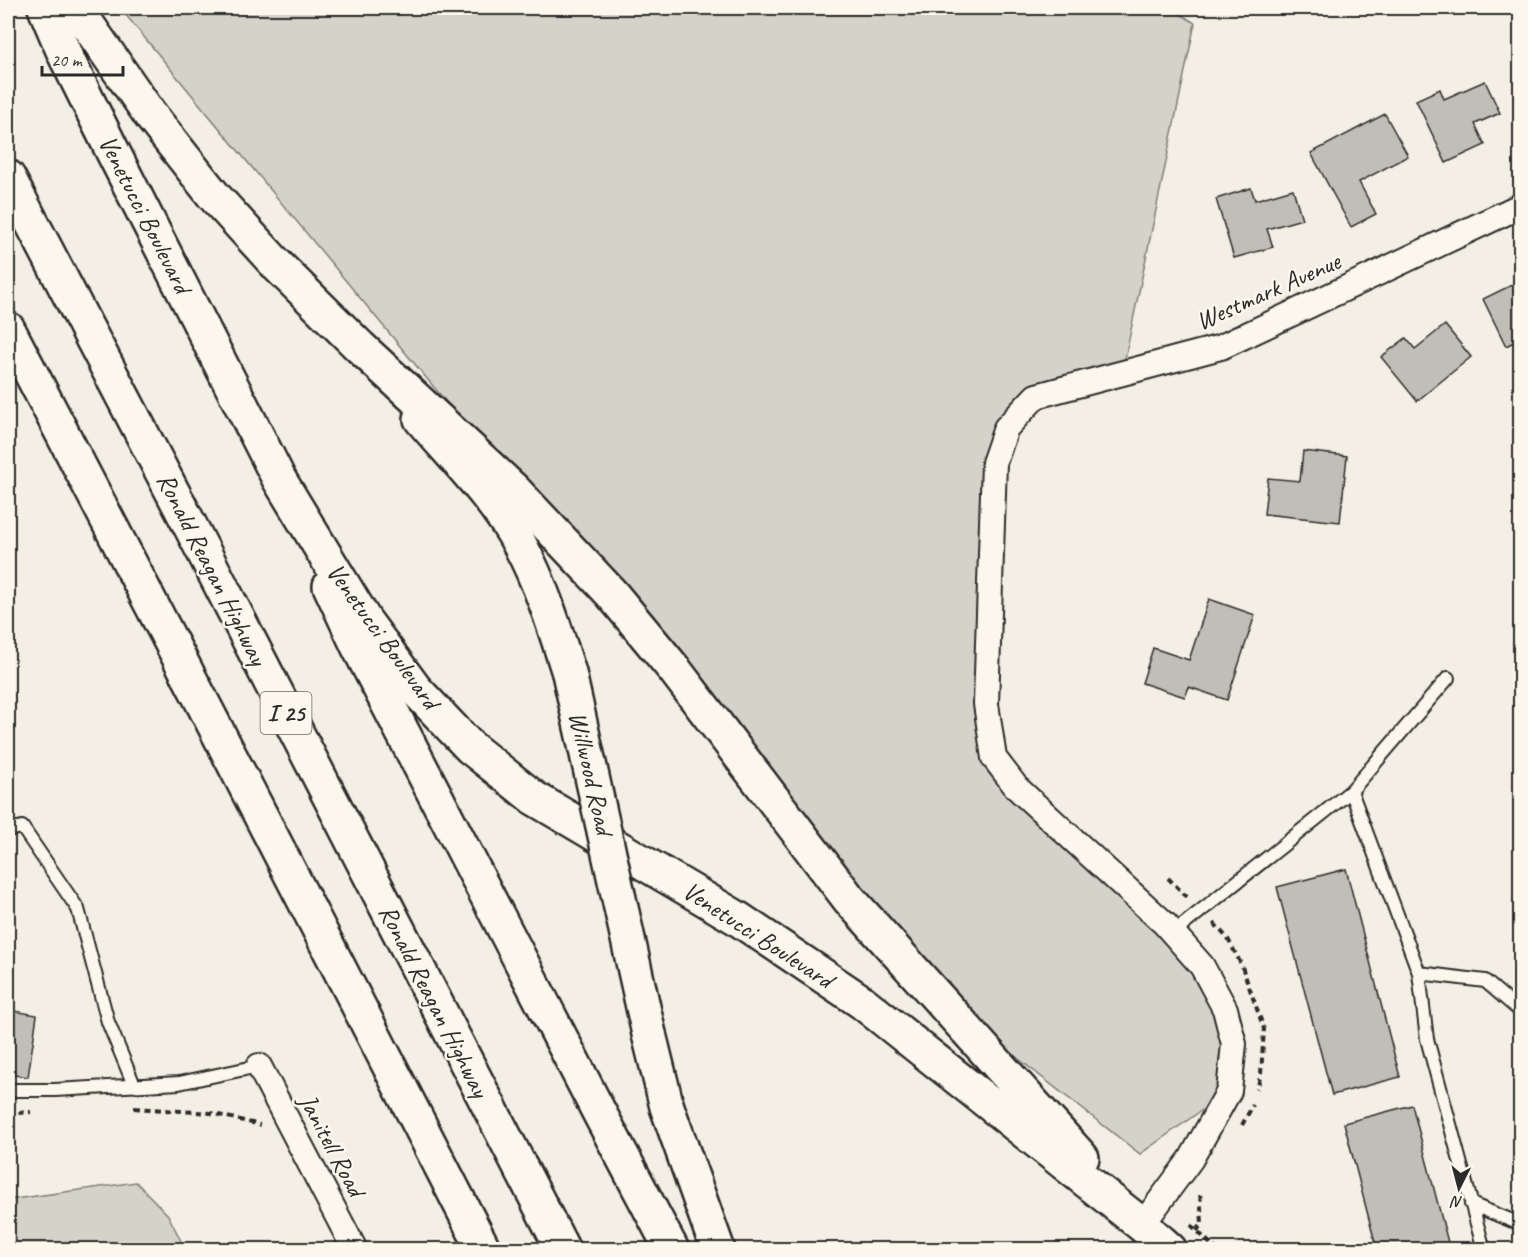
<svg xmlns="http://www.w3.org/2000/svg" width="1528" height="1257" viewBox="0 0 1528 1257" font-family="Caveat,sans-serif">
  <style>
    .green { fill: #d5d2c9; stroke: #807e7a; stroke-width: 1.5 }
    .building { fill: #c0beb6; stroke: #2b2b2b; stroke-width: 1.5 }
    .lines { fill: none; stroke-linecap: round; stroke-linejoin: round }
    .lane-casing { stroke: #2b2b2b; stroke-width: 16 }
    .street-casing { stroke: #2b2b2b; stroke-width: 28 }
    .secondary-casing { stroke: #2b2b2b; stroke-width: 38 }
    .primary-casing { stroke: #2b2b2b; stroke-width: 38 }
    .highway-casing { stroke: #2b2b2b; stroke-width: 38 }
    .path { stroke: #2b2b2b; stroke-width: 4; stroke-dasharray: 6 4.5; stroke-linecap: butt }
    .lane { stroke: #fbf7ec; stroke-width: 12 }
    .street { stroke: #fbf7ec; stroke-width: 24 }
    .secondary { stroke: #fbf7ec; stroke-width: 33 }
    .primary { stroke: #fbf7ec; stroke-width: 33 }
    .highway { stroke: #fbf7ec; stroke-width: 33 }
    .secondary-bridge-casing { stroke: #2b2b2b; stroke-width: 38; stroke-linecap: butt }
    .secondary-bridge { stroke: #fbf7ec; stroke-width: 33 }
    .labels { text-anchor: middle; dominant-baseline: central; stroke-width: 5; stroke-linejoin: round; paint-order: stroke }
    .shield { fill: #fbf7ec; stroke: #696865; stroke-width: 1.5 }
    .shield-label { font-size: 24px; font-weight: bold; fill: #2b2b2b }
    .street-label { font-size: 26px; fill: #2b2b2b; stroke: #fbf7ec }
  </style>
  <rect width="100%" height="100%" fill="#f3efe4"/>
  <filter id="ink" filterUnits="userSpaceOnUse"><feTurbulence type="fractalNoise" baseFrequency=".0167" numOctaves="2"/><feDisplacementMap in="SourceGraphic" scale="12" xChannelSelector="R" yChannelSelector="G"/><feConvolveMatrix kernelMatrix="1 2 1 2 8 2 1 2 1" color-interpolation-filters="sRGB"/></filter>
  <g filter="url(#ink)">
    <path class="green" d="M120 8H1171L1195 23 1122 373 1036 396 994 463 986 704 1017 788 1165 924 1225 1009 1229 1091 1140 1154 938 996Z
      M136 1182 168 1215 185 1249H8V1200Z"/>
    <path class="building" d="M1485 81 1500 113 1475 124 1485 145 1446 163 1416 100 1440 89 1444 99Z
      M1385 114 1408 156 1359 182 1376 214 1351 227 1311 153Z
      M1251 188 1255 200 1293 189 1302 219 1267 229 1273 247 1234 258 1216 199Z
      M1520 281V339L1506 346 1483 299Z
      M1445 325 1471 357 1417 401 1381 357 1406 338 1415 349Z
      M1303 451 1347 456 1340 522 1264 514 1268 478 1300 481Z
      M1209 599 1255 615 1227 700 1189 687 1185 697 1142 683 1153 648 1189 660Z
      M1346 869 1400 1077 1332 1095 1277 887Z
      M8 1010 37 1015 28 1077 8 1074Z
      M1412 1105 1450 1250H1377L1344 1123Z"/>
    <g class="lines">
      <g class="lane-casing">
        <path id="lane" d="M1351 791 1448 678
          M8 830 22 827 78 909 108 1022 134 1085
          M1173 933 1351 791 1419 973 1485 981 1520 1011
          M1419 973 1427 1039 1484 1250
          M8 1090H55L179 1083 259 1066
          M1471 1204 1520 1224"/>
      </g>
      <g class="street-casing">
        <path id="street" d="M259 1066 355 1250
          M1142 1225 1191 1159 1229 1091 1234 1044 1225 1009 1202 966 1165 924 1017 788 994 758 986 704 994 463 1006 428 1036 396 1221 347 1520 206"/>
      </g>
      <g class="secondary-casing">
        <path id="secondary" d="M421 419C454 458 496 499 520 545 542 586 555 629 569 673
          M330 586 358 646 600 1114 672 1250
          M649 1034 667 1107 718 1250"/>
      </g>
      <g class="primary-casing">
        <path id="primary" d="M45 8 65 55 114 154 279 479 365 621 415 689 470 747 534 798 737 918 862 1002 1142 1225 1170 1250
          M76 8 151 116 214 196 278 266 360 347 514 490 611 593 674 669 849 899 1082 1158"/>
      </g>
      <g class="highway-casing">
        <path id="highway" d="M8 177 196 537 563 1250
          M8 329 210 717 484 1250"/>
      </g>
      <path class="path" d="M1168 878 1187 897
        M1214 923 1228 939 1241 964 1264 1029 1261 1074 1257 1089
        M134 1108 211 1113 260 1125
        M8 1114 31 1112
        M1242 1125 1253 1105
        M1191 1225 1217 1250
        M1197 1231 1202 1223 1200 1192"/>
      <use href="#lane" class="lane"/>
      <use href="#street" class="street"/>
      <use href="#secondary" class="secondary"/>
      <use href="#primary" class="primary"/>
      <use href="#highway" class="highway"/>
      <g class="secondary-bridge-casing">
        <path id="secondary-bridge" d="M569 673 649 1034"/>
      </g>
      <use href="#secondary-bridge" class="secondary-bridge"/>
    </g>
  </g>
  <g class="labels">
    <rect class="shield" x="260.5" y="692" width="51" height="42" rx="4.5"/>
    <g class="shield-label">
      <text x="286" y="713">I 25</text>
    </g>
    <g class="street-label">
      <text transform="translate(145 214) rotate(63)">Venetucci Boulevard</text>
      <text transform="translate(1268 291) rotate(-24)">Westmark Avenue</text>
      <text transform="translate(212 569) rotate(63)">Ronald Reagan Highway</text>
      <text transform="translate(383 636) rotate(54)">Venetucci Boulevard</text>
      <text transform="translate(591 773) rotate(77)">Willwood Road</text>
      <text transform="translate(758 935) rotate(33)">Venetucci Boulevard</text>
      <text transform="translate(434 1001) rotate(63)">Ronald Reagan Highway</text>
      <text transform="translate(332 1145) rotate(62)">Janitell Road</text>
    </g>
  </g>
  <rect width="1528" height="1257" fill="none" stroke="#fbf7ec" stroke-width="30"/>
  <rect x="15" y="15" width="1498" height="1227" fill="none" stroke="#2b2b2b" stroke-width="2" filter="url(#ink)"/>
  <g transform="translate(1459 1188) rotate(186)" stroke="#fbf7ec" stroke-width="4.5" paint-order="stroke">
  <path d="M0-4.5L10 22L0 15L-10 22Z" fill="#2b2b2b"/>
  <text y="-9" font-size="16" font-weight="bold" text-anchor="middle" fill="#2b2b2b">N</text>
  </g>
  <path d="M42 66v9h81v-9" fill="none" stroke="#2b2b2b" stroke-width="3"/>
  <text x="51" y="66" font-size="18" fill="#2b2b2b" stroke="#fbf7ec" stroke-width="4.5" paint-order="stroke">20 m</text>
</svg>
